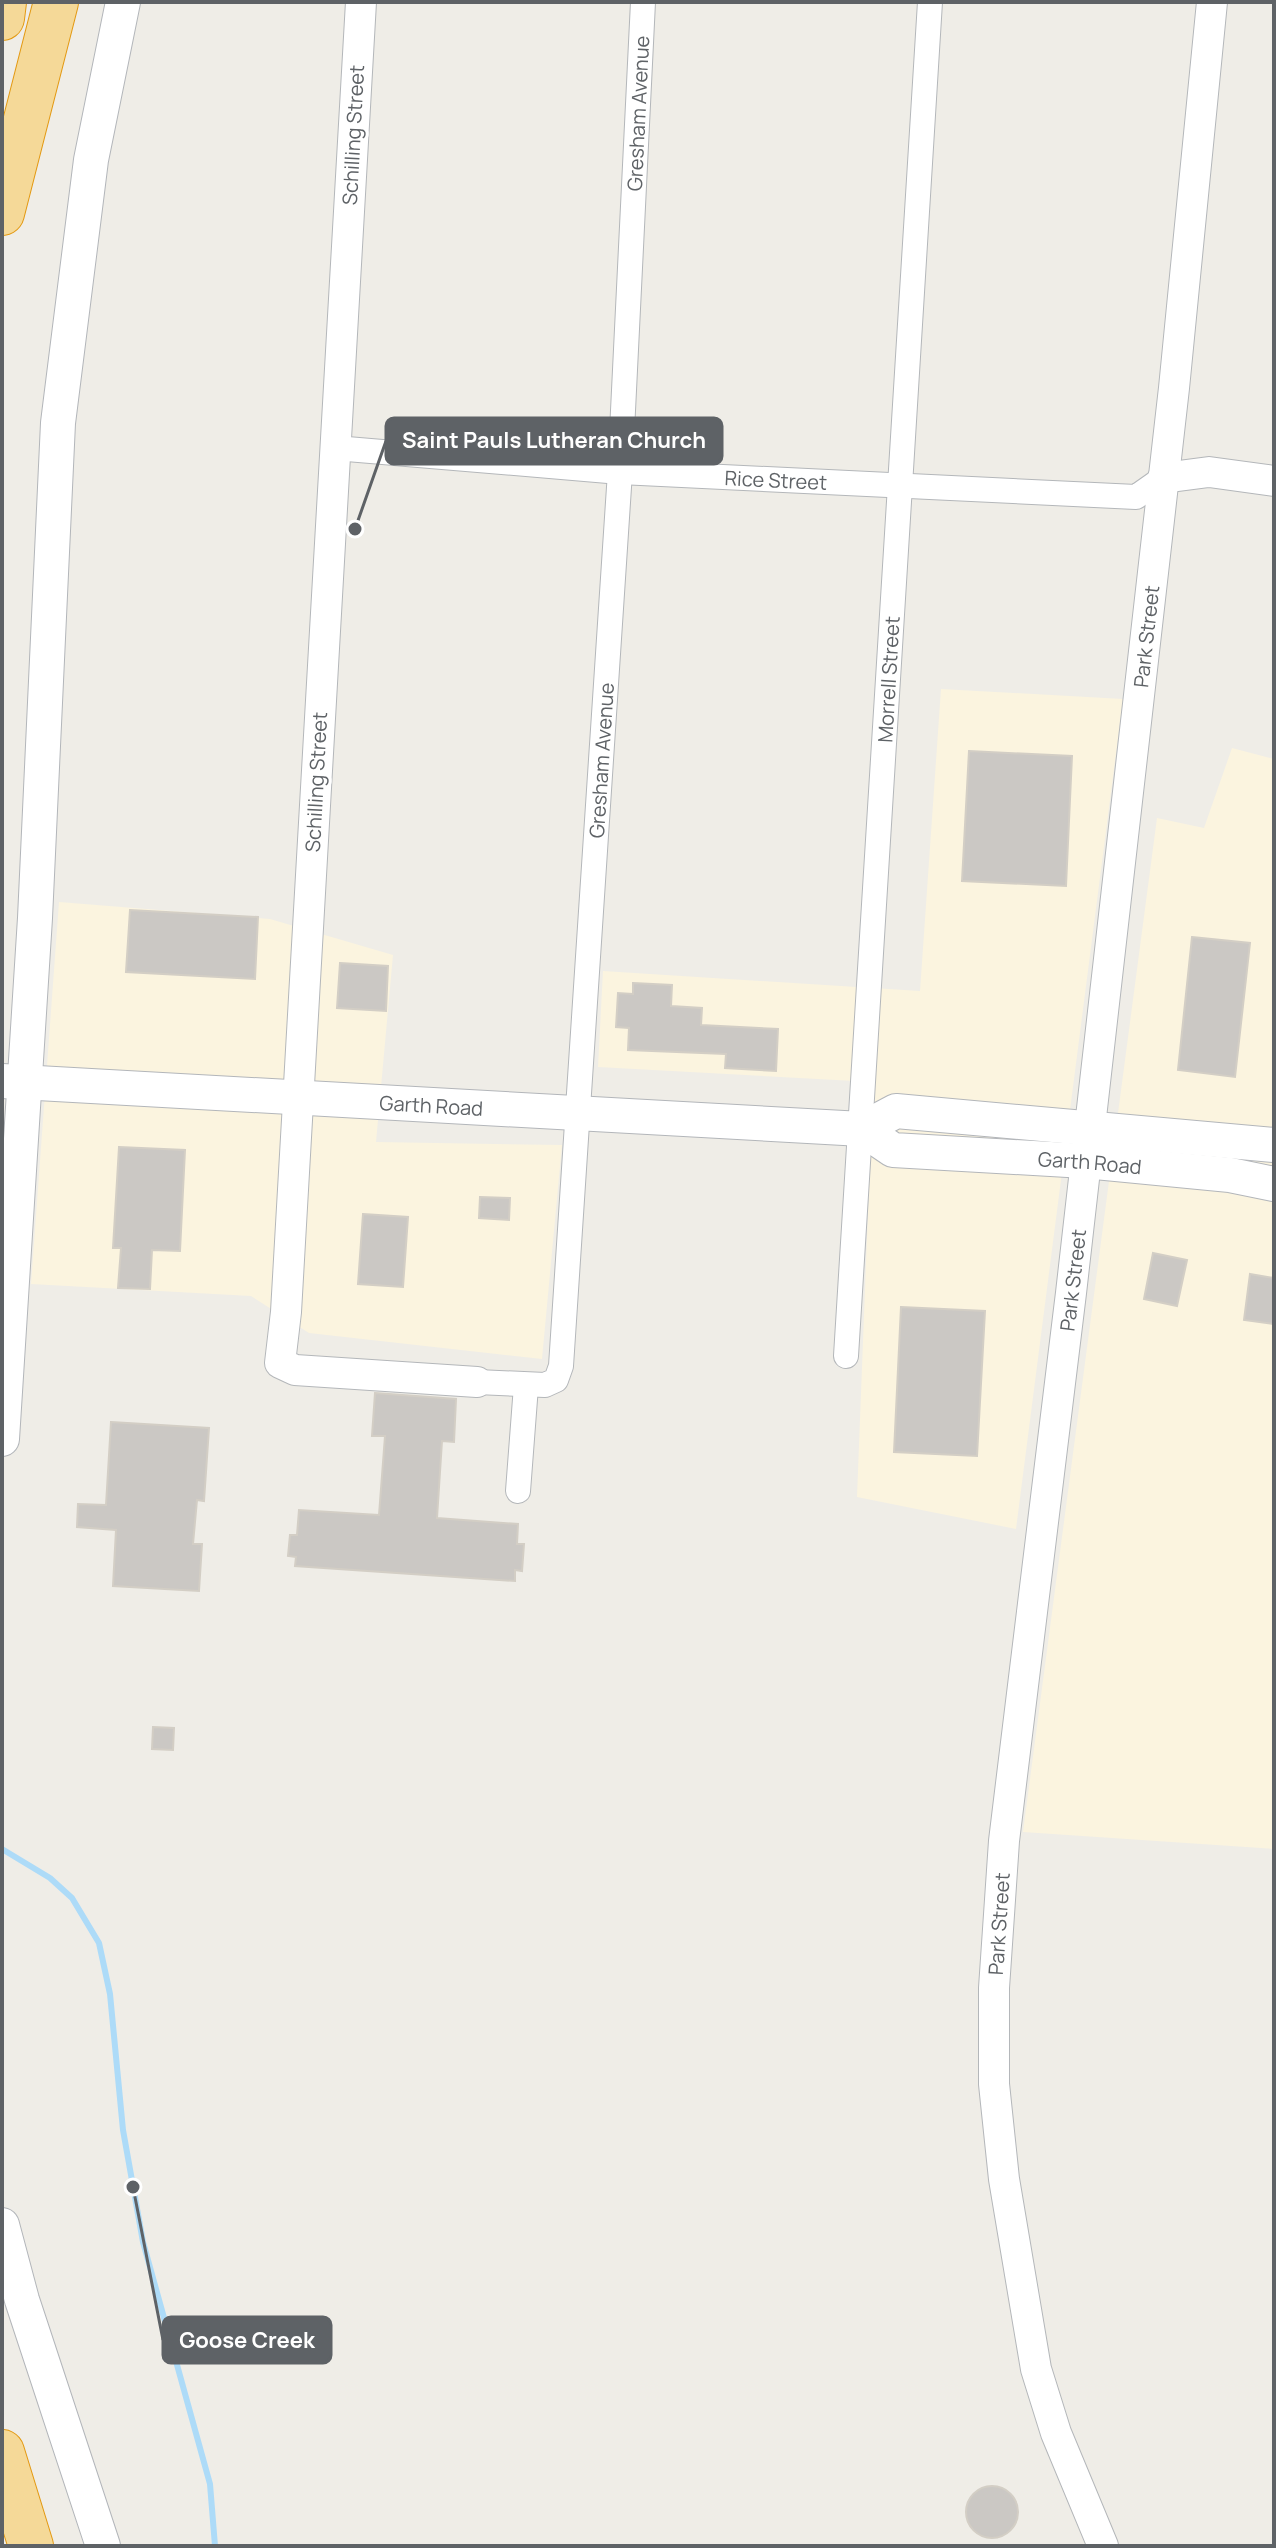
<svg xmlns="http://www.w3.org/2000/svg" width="1276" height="2548" viewBox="0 0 1276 2548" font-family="Manrope,sans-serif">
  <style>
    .commercial { fill: #fbf4df }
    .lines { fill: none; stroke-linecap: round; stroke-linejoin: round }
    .stream { stroke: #addbf8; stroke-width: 6 }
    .building { fill: #cbc8c4; stroke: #d3cec5; stroke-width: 2 }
    .minor-casing { stroke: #b4b7ba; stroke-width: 26 }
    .tertiary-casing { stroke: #b4b7ba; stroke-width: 32 }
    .secondary-casing { stroke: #b3b6ba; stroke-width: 36 }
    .motorway-casing { stroke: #e39912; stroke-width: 46 }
    .minor { stroke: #fff; stroke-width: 24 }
    .tertiary { stroke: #fff; stroke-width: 30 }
    .secondary { stroke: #fff; stroke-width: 34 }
    .motorway { stroke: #f5d998; stroke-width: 44 }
    .labels { text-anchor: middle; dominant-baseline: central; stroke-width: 6; stroke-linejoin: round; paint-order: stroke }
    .street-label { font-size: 20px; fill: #5e6266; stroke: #fff }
    .leader { fill: none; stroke: #5e6266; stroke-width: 3 }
    .callout-dot { fill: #5e6266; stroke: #fff; stroke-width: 3 }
    .callout { fill: #5e6266; stroke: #5e6266; stroke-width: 3 }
    .callout-label { font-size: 22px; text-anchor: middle; font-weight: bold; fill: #fff }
  </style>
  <rect width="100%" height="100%" fill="#efede7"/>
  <path class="commercial" d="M941 689 1123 699 1016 1529 857 1497 873 1082 598 1067 603 971 920 991Z
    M1232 748 1274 759V1849L1023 1832 1157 818 1204 828Z
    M59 902 270 919 393 955 376 1142 562 1145 542 1359 309 1333 251 1296 31 1284Z"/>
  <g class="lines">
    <path class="stream" d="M2 1849 50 1878 72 1898 99 1943 110 1994 123 2130 143 2242 210 2484 215 2546"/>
  </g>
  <path class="building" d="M969 751 1072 756 1066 886 962 881Z
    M130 910 258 917 255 979 126 972Z
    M1192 937 1250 943 1235 1077 1178 1070Z
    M340 963 388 966 386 1011 337 1008Z
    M633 983 672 985 671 1006 702 1008 701 1025 778 1029 776 1071 725 1068 726 1054 628 1050 629 1028 616 1027 618 993 633 994Z
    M119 1147 185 1150 180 1251 152 1250 150 1289 118 1288 121 1248H113Z
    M480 1197 510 1198 509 1220 479 1218Z
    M363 1214 408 1217 403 1287 358 1284Z
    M1153 1253 1187 1260 1177 1306 1144 1299Z
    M1250 1274 1274 1278V1324L1244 1320Z
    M901 1307 985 1311 977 1456 894 1452Z
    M375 1393 456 1399 454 1442 442 1441 437 1518 518 1524 517 1544H524L522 1571 515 1570V1581L295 1566 296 1557 288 1556 290 1535H297L299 1510 379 1515 385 1436H372Z
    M111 1422 209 1428 204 1501 197 1500 193 1544H202L199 1591 113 1586 116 1530 77 1527 78 1504 106 1505Z
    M153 1727 174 1728 173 1750 152 1749Z
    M966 2512a26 26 0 1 1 52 0a26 26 0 1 1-52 0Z"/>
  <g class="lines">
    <g class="minor-casing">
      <g id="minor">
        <path id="s1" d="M335 448 620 472 1136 497 1163 478"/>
        <path id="s2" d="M846 1356C877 905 899 453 930 2"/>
        <path id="s3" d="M477 1382 545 1385 556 1380 561 1366 620 472 643 2"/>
        <path d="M518 1491 526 1386"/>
      </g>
    </g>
    <g class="tertiary-casing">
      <g id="tertiary">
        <path d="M361 2 286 1312 280 1363 295 1370 477 1382"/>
        <path d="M1163 478 1209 472 1274 481"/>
        <path id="s4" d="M1103 2546 1056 2433 1036 2369 1004 2179 994 2084V1988L1004 1841 1071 1293 1174 388 1212 2"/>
      </g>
    </g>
    <g class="secondary-casing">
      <g id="secondary">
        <path id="s5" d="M2 1081 862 1129 893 1150 1085 1161 1230 1175 1274 1184"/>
        <path d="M862 1129 896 1111 1274 1145"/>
        <path d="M2 1439 35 918 58 423 91 160 123 2"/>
        <path d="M2 2225 22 2300 103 2546"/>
      </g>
    </g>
    <g class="motorway-casing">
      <path id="motorway" d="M2 18 4 2
        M2 213 56 2
        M2 2452 31 2546"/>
    </g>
    <use href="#minor" class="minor"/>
    <use href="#tertiary" class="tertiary"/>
    <use href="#secondary" class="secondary"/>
    <use href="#motorway" class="motorway"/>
  </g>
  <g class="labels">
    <g class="street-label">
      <text stroke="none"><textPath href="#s3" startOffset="1350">Gresham Avenue</textPath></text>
      <text transform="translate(353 135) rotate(-87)">Schilling Street</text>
      <text stroke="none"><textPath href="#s1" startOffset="442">Rice Street</textPath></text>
      <text stroke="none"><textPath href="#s4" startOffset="1934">Park Street</textPath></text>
      <text stroke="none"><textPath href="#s2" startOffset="678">Morrell Street</textPath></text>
      <text stroke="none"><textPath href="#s3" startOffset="702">Gresham Avenue</textPath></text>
      <text transform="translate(316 782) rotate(-87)">Schilling Street</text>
      <text stroke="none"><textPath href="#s5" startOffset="430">Garth Road</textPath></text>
      <text stroke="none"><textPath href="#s5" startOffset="1096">Garth Road</textPath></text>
      <text stroke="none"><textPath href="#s4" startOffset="1286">Park Street</textPath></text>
      <text stroke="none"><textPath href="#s4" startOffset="638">Park Street</textPath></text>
    </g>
  </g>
  <path class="leader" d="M355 529L386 441M133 2187L163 2340"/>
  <g class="callout-dot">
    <circle cx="355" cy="529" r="8"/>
    <circle cx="133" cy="2187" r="8"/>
  </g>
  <g class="callout">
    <rect x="386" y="418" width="336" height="46" rx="8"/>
    <rect x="163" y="2317" width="168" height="46" rx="8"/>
  </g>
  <g class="callout-label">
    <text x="554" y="448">Saint Pauls Lutheran Church</text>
    <text x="247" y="2348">Goose Creek</text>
  </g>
  <rect width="1276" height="2548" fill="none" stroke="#5e6266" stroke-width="8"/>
</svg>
